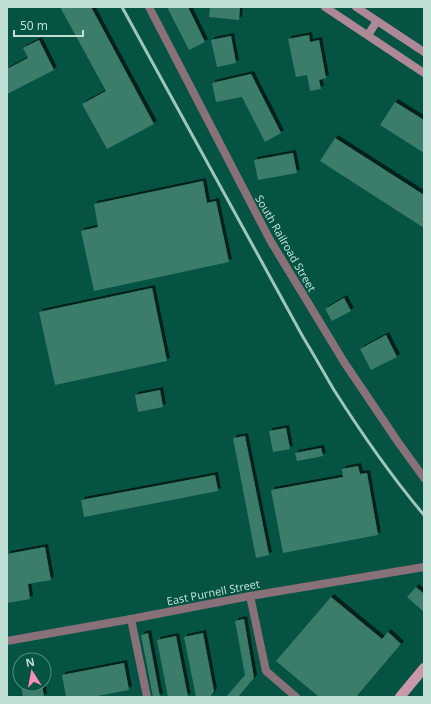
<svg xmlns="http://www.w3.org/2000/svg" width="431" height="704" viewBox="0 0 431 704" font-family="'Noto Sans',sans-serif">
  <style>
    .building { fill: #3b7c6b; filter: url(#shadow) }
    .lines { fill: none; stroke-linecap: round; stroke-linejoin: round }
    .minor { stroke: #89717a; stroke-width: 8 }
    .tertiary { stroke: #89717a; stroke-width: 8 }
    .secondary { stroke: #ae8896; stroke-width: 8 }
    .primary { stroke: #c999ab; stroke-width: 10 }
    .rail { stroke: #9ec6ba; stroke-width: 3 }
    .labels { text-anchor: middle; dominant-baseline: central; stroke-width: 3; stroke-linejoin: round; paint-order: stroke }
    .street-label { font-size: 11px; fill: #bfdfd4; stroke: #055343 }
  </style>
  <defs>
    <filter id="shadow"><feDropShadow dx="3" dy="-3" stdDeviation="0" flood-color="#0009"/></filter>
  </defs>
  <rect width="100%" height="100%" fill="#055343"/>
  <path class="building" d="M60 7H91L154 124 107 149 82 104 106 91Z
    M167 7H188L205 42 189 50Z
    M210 7H240L239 20 209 17Z
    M309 35 310 42 319 40 326 78 319 80 321 89 310 91 307 75 296 77 288 39Z
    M231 36 236 63 217 67 211 40Z
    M39 40 54 70 7 94V69L28 58 23 48Z
    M251 74 281 133 265 142 242 97 216 102 212 83Z
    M395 102 424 120V153L380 125Z
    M335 138 424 195V228L320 161Z
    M293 153 297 173 258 180 254 160Z
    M203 181 207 203 216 201 229 262 94 291 81 231 98 227 94 204Z
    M152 288 167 361 55 385 39 312Z
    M344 298 351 311 332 321 325 309Z
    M386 335 397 357 371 370 360 349Z
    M160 390 163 407 138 412 135 395Z
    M286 428 290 449 273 452 269 431Z
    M245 436 269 555 256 558 233 438Z
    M321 448 323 456 297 461 295 453Z
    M358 466 360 474 367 473 378 535 283 553 271 490 343 477 342 469Z
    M215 475 218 491 84 517 81 500Z
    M45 547 51 580 28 584 30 599 7 603V554Z
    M416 587 424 594V612L407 597Z
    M331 597 382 639 388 632 401 644 356 697H319L276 661Z
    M244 619 254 678 238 697H226L245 675 235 621Z
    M148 633 160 697H153L141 635Z
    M203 633 214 691 210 697H196L184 637Z
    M176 636 188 697H168L157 640Z
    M124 663 129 690 92 697H66L62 675Z
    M21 684H42L44 697H23Z"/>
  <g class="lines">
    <path class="minor" d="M250 596 266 671 296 697
      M131 619 147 697"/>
    <path class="tertiary" d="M149 7 270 240 344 362 398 442 424 478
      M7 641 131 619 250 596 424 567"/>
    <path class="secondary" d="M325 7 424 73
      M356 7 424 52
      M368 35 377 21"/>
    <path class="primary" d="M400 697 424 668"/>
    <path class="rail" d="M122 7 303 337C314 355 324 373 334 390 362 434 391 476 424 515"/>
  </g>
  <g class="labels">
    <g class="street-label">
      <text transform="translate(286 243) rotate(60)">South Railroad Street</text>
      <text transform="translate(213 592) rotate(-11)">East Purnell Street</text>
    </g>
  </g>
  <rect width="431" height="704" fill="none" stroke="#bfdfd4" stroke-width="16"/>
  <g transform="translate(32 672) rotate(349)"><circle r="19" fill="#055343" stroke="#4f8b7d"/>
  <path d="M0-3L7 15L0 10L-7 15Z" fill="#fe8ebd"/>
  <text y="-6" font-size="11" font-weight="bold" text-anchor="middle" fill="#bfdfd4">N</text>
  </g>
  <path d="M14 30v6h69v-6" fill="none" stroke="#bfdfd4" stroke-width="2"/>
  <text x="20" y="30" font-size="12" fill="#bfdfd4" stroke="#055343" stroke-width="3" paint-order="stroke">50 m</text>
</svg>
